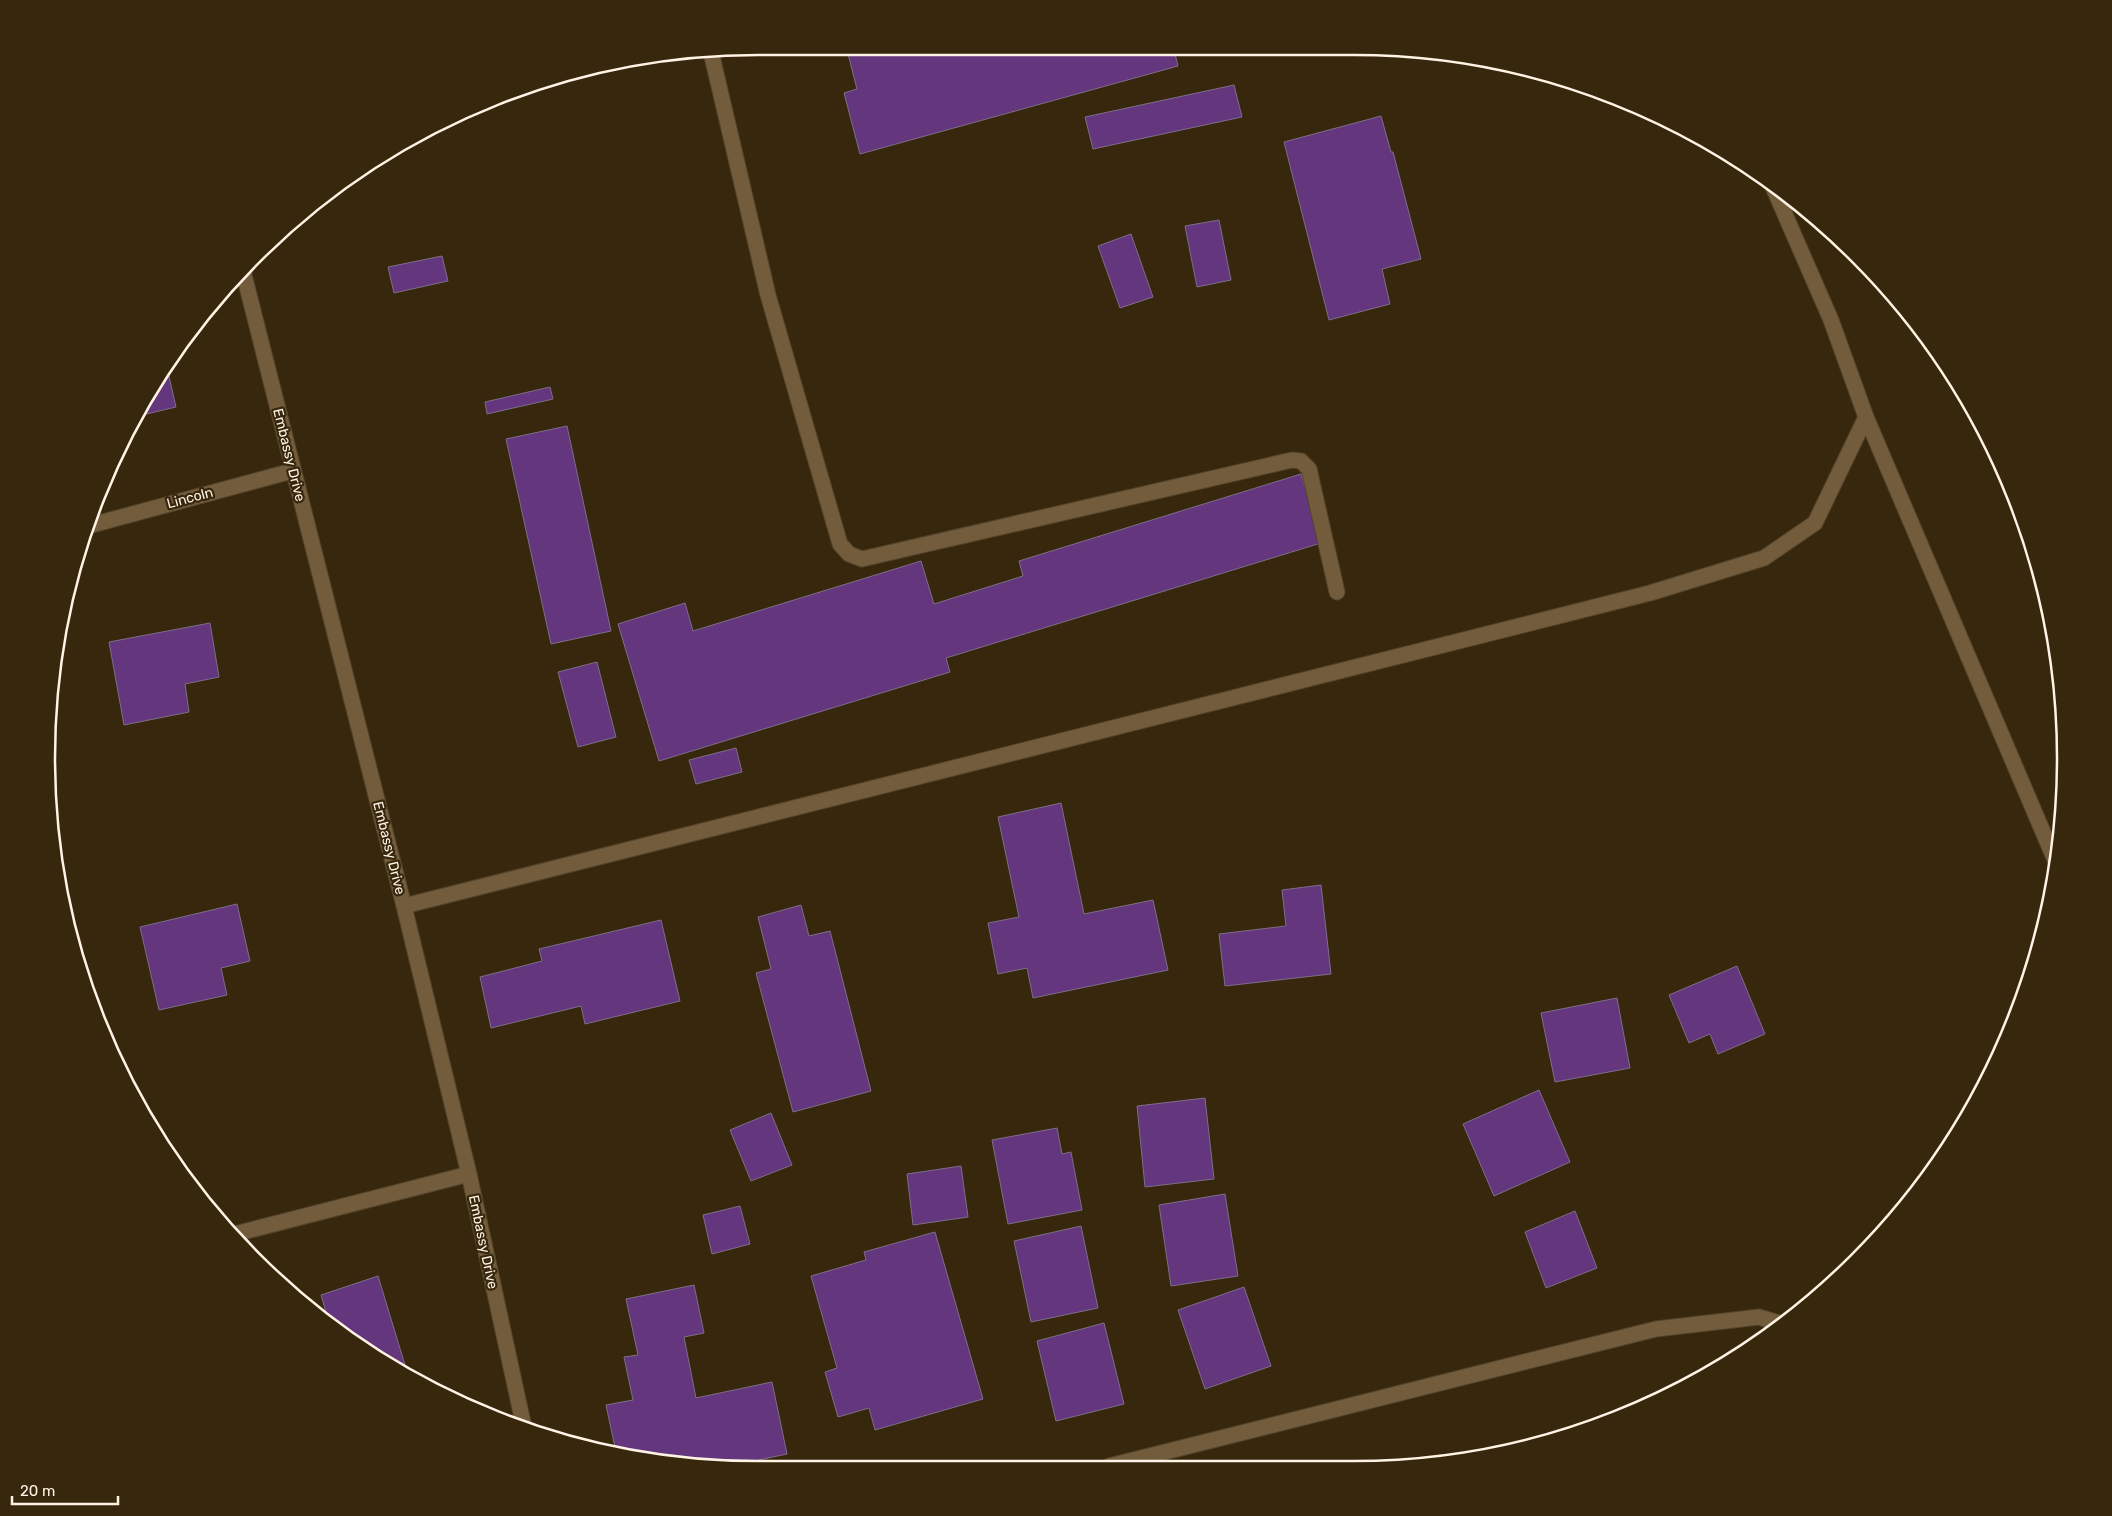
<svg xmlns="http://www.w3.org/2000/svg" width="2112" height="1516" viewBox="0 0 2112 1516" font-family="Rubik,sans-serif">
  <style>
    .building { fill: #63367d; stroke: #7e6e89 }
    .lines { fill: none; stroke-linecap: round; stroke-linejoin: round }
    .minor-casing { stroke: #53442b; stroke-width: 17 }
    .minor { stroke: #725c3c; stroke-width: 15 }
    .labels { text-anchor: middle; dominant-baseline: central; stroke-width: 4.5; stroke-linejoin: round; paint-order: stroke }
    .street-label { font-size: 14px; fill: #fef3e4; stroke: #37270d }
    .rim { fill: none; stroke: #fef3e4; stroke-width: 2.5 }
  </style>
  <rect width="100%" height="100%" fill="#37270d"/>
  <path class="building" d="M846 46H1173L1178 66 860 154 844 93 857 89Z
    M1234 85 1242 117 1093 149 1085 117Z
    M1381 116 1391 152H1393L1421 259 1382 269 1390 304 1329 320 1284 142Z
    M1219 220 1231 280 1197 287 1185 226Z
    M1131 234 1153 297 1120 308 1098 246Z
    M442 256 448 281 394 293 388 267Z
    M168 372 176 407 138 416Z
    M550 387 553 399 487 414 485 402Z
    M567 426 611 631 551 644 506 439Z
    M1301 474 1321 543 946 658 950 672 659 761 618 624 685 603 693 631 921 561 934 604 1023 576 1019 561Z
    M210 623 219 677 185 684 189 712 124 725 109 642Z
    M597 662 616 737 578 747 558 672Z
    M736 748 742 772 696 784 689 760Z
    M1061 803 1084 914 1153 900 1168 970 1033 998 1027 968 998 974 988 923 1019 917 998 817Z
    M1321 885 1331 974 1225 986 1219 934 1286 926 1282 890Z
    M237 904 250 961 221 968 227 995 159 1010 140 927Z
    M801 905 809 936 830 931 871 1091 793 1112 756 973 771 969 758 917Z
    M661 920 680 1001 585 1024 581 1006 491 1028 480 977 542 961 539 949Z
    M1737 966 1765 1034 1718 1054 1710 1034 1689 1043 1669 995Z
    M1617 998 1630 1068 1555 1082 1541 1013Z
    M1539 1090 1570 1162 1494 1196 1463 1124Z
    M1205 1098 1214 1179 1145 1187 1137 1106Z
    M771 1113 792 1165 751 1181 730 1130Z
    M1057 1128 1062 1154 1071 1152 1082 1210 1008 1224 992 1140Z
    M961 1166 968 1217 913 1225 907 1174Z
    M1225 1194 1238 1276 1171 1286 1159 1205Z
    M740 1206 750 1244 712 1254 703 1215Z
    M1575 1211 1597 1268 1546 1288 1525 1232Z
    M1081 1226 1098 1308 1031 1322 1014 1241Z
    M935 1232 983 1399 875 1430 869 1408 838 1417 825 1372 837 1368 811 1276 866 1260 864 1252Z
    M378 1276 408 1375 330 1326 321 1295Z
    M694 1285 704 1333 684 1337 696 1398 772 1382 787 1454 721 1468H712L647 1458 646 1452 632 1455 616 1452 606 1405 633 1400 624 1357 638 1355 626 1299Z
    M1244 1287 1271 1366 1205 1389 1178 1310Z
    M1104 1323 1124 1404 1056 1421 1037 1341Z
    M1686 1385 1669 1396 1657 1401 1655 1394Z"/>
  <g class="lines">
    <g class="minor-casing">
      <path id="minor" d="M711 52 768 295 840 544 849 554 862 559 1292 460 1301 461 1309 469 1337 592
        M1773 187 1831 320 1866 417 2055 860
        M243 271 404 906 469 1174 524 1427
        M88 526 292 471
        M404 906 1650 593 1764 558 1815 523 1866 417
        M231 1235 469 1174
        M1109 1466 1656 1329 1759 1317 1779 1323"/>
    </g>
    <use href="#minor" class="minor"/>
  </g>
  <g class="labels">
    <g class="street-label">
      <text transform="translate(289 455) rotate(76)">Embassy Drive</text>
      <text transform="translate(190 498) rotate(-15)">Lincoln</text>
      <text transform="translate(389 848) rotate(76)">Embassy Drive</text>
      <text transform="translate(483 1242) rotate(78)">Embassy Drive</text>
    </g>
  </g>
  <path d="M0 0H2112V1516H0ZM758 55H1354A703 703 0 0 1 2057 758V758A703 703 0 0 1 1354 1461H758A703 703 0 0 1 55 758V758A703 703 0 0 1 758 55Z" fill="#37270d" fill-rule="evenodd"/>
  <path class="rim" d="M758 55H1354A703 703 0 0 1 2057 758V758A703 703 0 0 1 1354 1461H758A703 703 0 0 1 55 758V758A703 703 0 0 1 758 55Z"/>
  <path d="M12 1496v8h106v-8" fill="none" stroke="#fef3e4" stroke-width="2.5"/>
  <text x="20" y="1496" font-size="15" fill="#fef3e4" stroke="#37270d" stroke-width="4" paint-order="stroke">20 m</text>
</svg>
